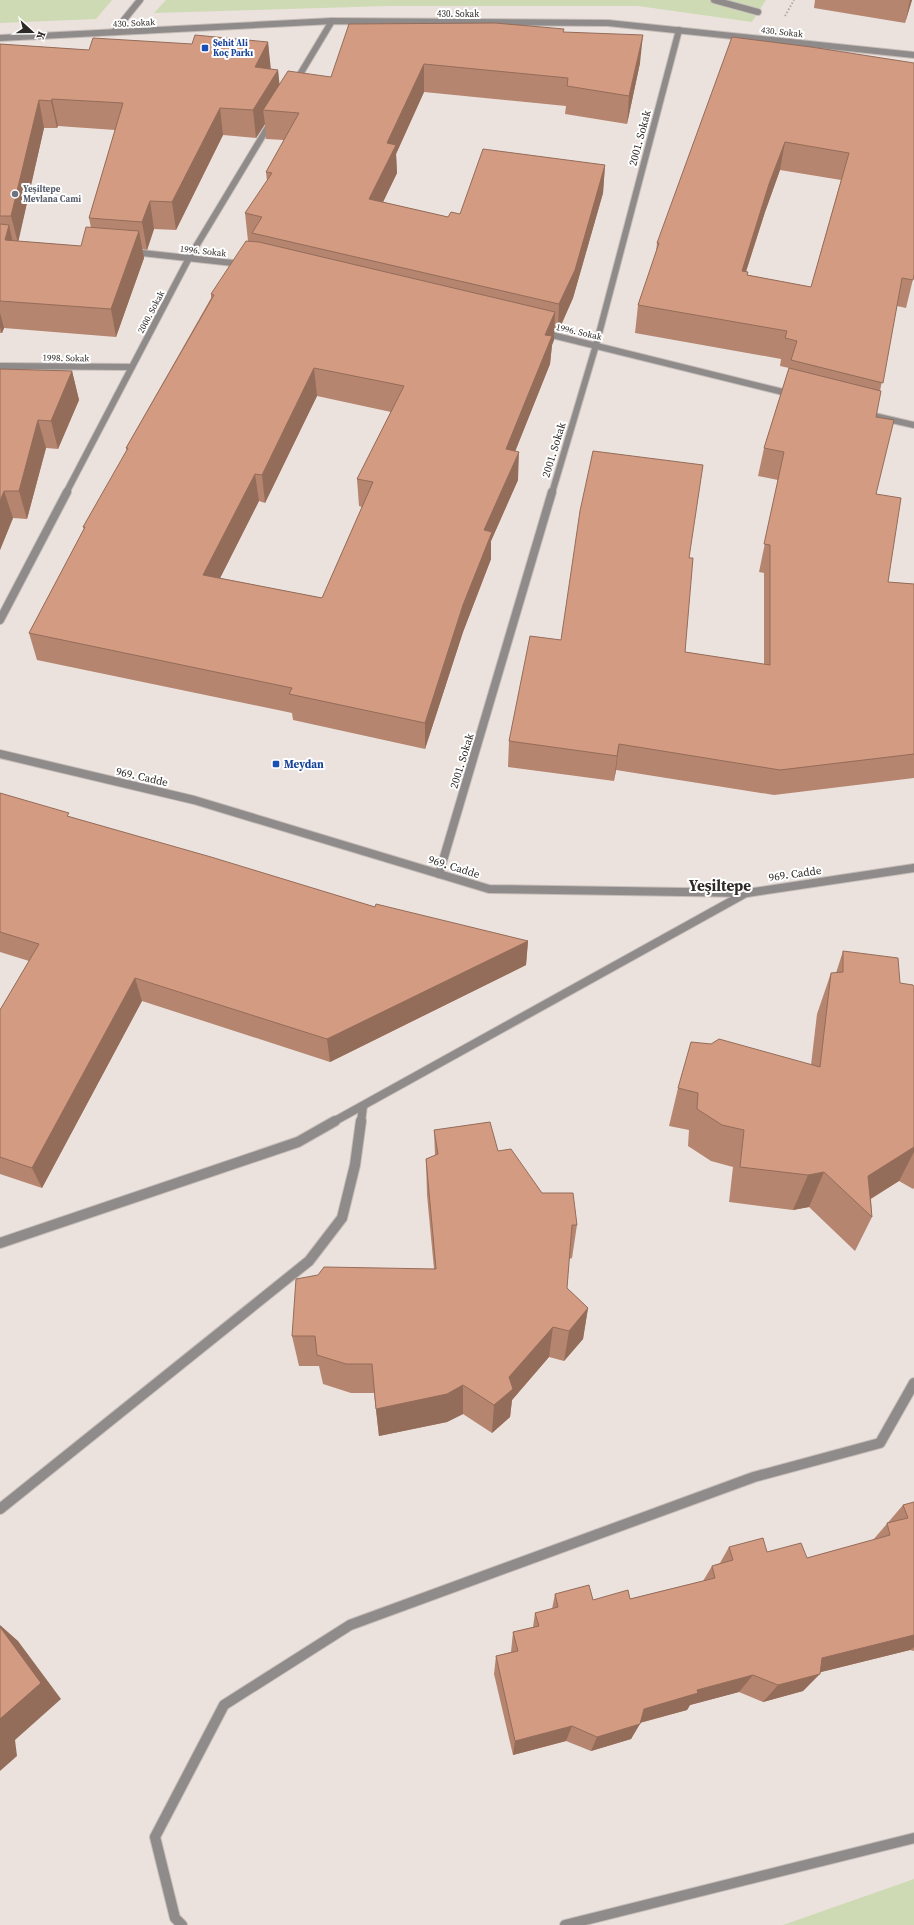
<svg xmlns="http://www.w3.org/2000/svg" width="914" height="1925" viewBox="0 0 914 1925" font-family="'Source Serif 4',serif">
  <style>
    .green { fill: #cedab4 }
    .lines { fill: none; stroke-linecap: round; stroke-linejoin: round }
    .pedestrian-casing { stroke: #c6bdb9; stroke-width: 8 }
    .minor-far2-casing { stroke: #c6bdb9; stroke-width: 8 }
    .minor-far1-casing { stroke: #c6bdb9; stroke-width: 10 }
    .minor-casing { stroke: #c6bdb9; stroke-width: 12 }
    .tertiary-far2-casing { stroke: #c6bdb9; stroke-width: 8 }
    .tertiary-far1-casing { stroke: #c6bdb9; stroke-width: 10 }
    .tertiary-casing { stroke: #c6bdb9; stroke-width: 12 }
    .path { stroke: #b0a8a3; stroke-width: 2; stroke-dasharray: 1.5 2; stroke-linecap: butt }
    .pedestrian { stroke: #8f8b8a; stroke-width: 6 }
    .minor-far2 { stroke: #8f8b8a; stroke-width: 6 }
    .minor-far1 { stroke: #8f8b8a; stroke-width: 8 }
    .minor { stroke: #8f8b8a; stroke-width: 10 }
    .tertiary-far2 { stroke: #8f8b8a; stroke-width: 6 }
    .tertiary-far1 { stroke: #8f8b8a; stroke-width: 8 }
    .tertiary { stroke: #8f8b8a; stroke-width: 10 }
    .wall { fill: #b5856f; fill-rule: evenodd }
    .shaded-wall { fill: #946c5a }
    .building { fill: #d39b81; stroke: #946c5a; fill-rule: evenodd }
    .transit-dot { fill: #1a4fb4; stroke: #fff; stroke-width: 1.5 }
    .worship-dot { fill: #6b7280; stroke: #fff; stroke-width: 1.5 }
    .labels { text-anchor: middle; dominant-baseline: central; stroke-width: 4; stroke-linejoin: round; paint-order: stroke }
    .far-street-label { font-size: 9px; fill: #2d2927; stroke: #fff }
    .far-transit-label { font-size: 9px; font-weight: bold; fill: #164399; stroke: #fff; text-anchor: start }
    .far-worship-label { font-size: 9px; font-weight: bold; fill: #5b616d; stroke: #fff; text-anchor: start }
    .street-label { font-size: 11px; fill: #2d2927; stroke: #fff }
    .transit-label { font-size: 11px; font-weight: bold; fill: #164399; stroke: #fff; text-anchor: start }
    .district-label { font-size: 15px; font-weight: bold; fill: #2d2927; stroke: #fff }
  </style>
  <rect width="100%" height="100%" fill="#ece2dd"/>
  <path class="green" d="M0 0H112L96 19 0 23Z
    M166 0H766L752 22 638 6H388L154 13Z
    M914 1879V1925H783Z"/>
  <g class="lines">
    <g class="pedestrian-casing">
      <path id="pedestrian" d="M714 0 758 12"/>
    </g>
    <g class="minor-far2-casing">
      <path id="minor-far2" d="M114 32 140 0
        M296 81 332 21
        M133 252 242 264
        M544 333 791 394
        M0 366 132 367
        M866 414 914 425
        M66 493 189 258 271 122
        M552 493 596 345 679 30"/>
    </g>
    <g class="minor-far1-casing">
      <path id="minor-far1" d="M0 620 67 492
        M439 874 552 492
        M361 1122 363 1106"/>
    </g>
    <g class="minor-casing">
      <path id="minor" d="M0 1509 309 1261 342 1218 355 1165 361 1121
        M182 1925 175 1918 155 1837 224 1705 350 1625 754 1477 880 1443 914 1383
        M565 1925 914 1838"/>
    </g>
    <g class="tertiary-far2-casing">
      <path id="tertiary-far2" d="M0 38 332 21 608 23 914 55"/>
    </g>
    <g class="tertiary-far1-casing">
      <path id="tertiary-far1" d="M0 754 194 800 489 889 747 893 914 868
        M333 1122 746 893"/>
    </g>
    <g class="tertiary-casing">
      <path id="tertiary" d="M0 1243 298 1142 335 1121"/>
    </g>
    <path class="path" d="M785 16 794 0"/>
    <use href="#pedestrian" class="pedestrian"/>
    <use href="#minor-far2" class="minor-far2"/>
    <use href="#minor-far1" class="minor-far1"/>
    <use href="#minor" class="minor"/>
    <use href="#tertiary-far2" class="tertiary-far2"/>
    <use href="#tertiary-far1" class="tertiary-far1"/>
    <use href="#tertiary" class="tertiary"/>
  </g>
  <path class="wall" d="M815 0H912L905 23 814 8Z
    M564 32 640 63 627 124 565 114 566 106 424 92 396 154 397 173 383 202 448 217 460 214 605 165 603 193 573 298 558 332 554 331V340L552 345 550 364 515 451 518 480 491 541V559L463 632 425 749 293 720 292 713 37 660 29 633 84 529 83 527 127 452 126 448 211 298V294L248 241 245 213 267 181 266 172 284 140 266 139 265 124 256 138 223 135 176 230 154 229 147 250 142 249 144 258 116 337 4 328 2 333H0V44L89 50 192 44 268 42 270 69 278 70 279 84 331 77ZM58 126 115 130 89 218 91 228 81 246 18 241 44 128H57ZM317 396 391 412 357 479 359 506 362 507 322 598 220 578 259 501 265 503Z
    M811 47 914 275 906 308 897 306 880 391 876 417V494L888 582 914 584V778L774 795 616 770 614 781 508 767 509 741 561 640 689 558 685 652 764 665V573L759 572 778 480 758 476 764 448 789 368 780 366 781 359 635 333 638 305 656 252 657 243ZM780 170 841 180 811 287 748 275 746 272 765 212Z
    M0 369 72 371 79 400 58 449 46 448 27 519 13 518 0 550Z
    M0 793 70 817 375 907 528 941 526 965 330 1062 142 1001 42 1188 0 1174V1010L29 961 0 952Z
    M843 951 900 983 914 987V1188L913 1189 899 1181 871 1199 872 1217 855 1251 809 1207 793 1210 729 1202 733 1167 711 1161 688 1146 689 1130 669 1126 678 1088 811 1065 817 1014 831 973H836Z
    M434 1130 498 1151 542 1193 577 1225 572 1258 569 1259 567 1288 588 1308 583 1339 564 1361 549 1357 512 1400 510 1417 492 1433 463 1414 447 1422 379 1436 374 1393H351L323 1384 319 1366H299L292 1336 434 1269 427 1195 426 1159 435 1156Z
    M914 1502V1651L910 1650 821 1672 803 1691 763 1702 739 1692 690 1705 687 1710 640 1723 631 1739 591 1751 566 1741 513 1755 494 1674 496 1656 511 1652 513 1632 533 1627 535 1613 552 1609 555 1594 593 1600 630 1599 703 1581 712 1566 720 1563 729 1547 807 1558 873 1540 903 1505Z"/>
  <path class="shaded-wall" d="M910 0H912L905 23Z
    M643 35 640 63 627 124 629 96Z
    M268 42 271 70 255 67Z
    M424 64V92L396 154 397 173 371 227 369 199 387 143Z
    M278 70 281 97 263 110 265 124 256 138 253 110Z
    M52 99 58 126 57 128 51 101Z
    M39 100 44 128 18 243 11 216Z
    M220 108 223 135 176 230 172 202Z
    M785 142 780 170 765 212 737 299 742 271 769 184Z
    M605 165 603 193 573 298 558 332 559 304Z
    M150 201 154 229 147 250 142 222Z
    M9 225 15 252 5 240Z
    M139 231 144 258 116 337 111 309Z
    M555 312 554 340 552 345 550 364 505 477 506 449 545 335Z
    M0 313 4 328 2 333 0 327Z
    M314 368 317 396 265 503 262 475Z
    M72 371 79 400 58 449 51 421Z
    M38 420 46 448 27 519 19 491Z
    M519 452 518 480 491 541V559L463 632 425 749V723L484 530Z
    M255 474 259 501 208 602 203 575Z
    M4 491 13 518 0 550V501Z
    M619 744 616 770 614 781 617 756Z
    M528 941 526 965 330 1062 327 1039Z
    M135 978 142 1001 42 1188 32 1168Z
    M914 1147V1152L899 1181 860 1205 868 1176Z
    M824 1172 809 1207 793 1210 808 1175Z
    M588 1308 583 1339 564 1361 569 1331Z
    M553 1327 549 1357 512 1400 510 1417 492 1433 494 1405 509 1377Z
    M463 1385V1414L447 1422 379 1436 376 1409Z
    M0 1625 18 1641 61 1699 15 1740 17 1756 0 1771Z
    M914 1635V1647L910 1650 805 1676 822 1658Z
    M820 1674 803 1691 763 1702 778 1685Z
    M753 1675 739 1692 690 1705 687 1710 635 1724 644 1709 697 1690Z
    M640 1724 631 1739 591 1751 597 1737Z
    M572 1726 566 1741 513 1755 515 1741Z"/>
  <path class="building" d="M495 23 564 29 563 32 643 35 629 96 567 86 568 78 424 64 387 143 396 145 369 199 448 217 451 212 460 214 483 149 605 165 575 270 559 304 252 233 262 217 245 213 272 173 266 172 299 113 263 110 288 71 331 77 349 24Z
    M195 35 268 42 255 67 278 70 253 110 220 108 172 202 150 201 142 222 89 218 123 103 52 99 51 101 39 100 11 216H0V44L89 50 93 38 192 44Z
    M732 37 811 47 914 63V275L913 280 902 278 883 383 791 360 797 341 785 338 787 331 638 305 659 243H657ZM785 142 849 153 811 287 747 275 748 272 742 271 769 184Z
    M0 224 9 225 5 240 81 246 86 227 139 231 111 309 0 301Z
    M246 241 259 242 555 312 545 335 552 336 506 449 519 452 484 530 492 532 463 605 425 723 289 694 292 688 29 633 85 527H83L128 448H126L214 295 211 294ZM314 368 404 386 357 479 373 482 322 598 203 575 255 474 262 475Z
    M789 368 881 391 876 417 894 420 876 494 901 498 888 582 914 584V754L780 770 619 744 617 756 509 741 530 636 561 640 580 511 593 451 703 465 689 558H693L685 652 770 665V545L764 544 784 452 764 448Z
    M0 369 72 371 51 421 38 420 19 491H4L0 501Z
    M0 793 69 813 67 816 211 857 375 907 376 904 528 941 327 1039 135 978 32 1168 0 1157V1010L39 944 0 932Z
    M843 951 898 958 900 983 913 985 914 987V1147L868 1176 872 1217 824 1172 808 1175 740 1167 744 1130 722 1125 697 1109 698 1093 678 1088 691 1042 711 1044 719 1039 820 1067 831 973 843 972Z
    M490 1122 498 1151 511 1149 542 1193H573L577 1225H572L567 1288 588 1308 569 1331 553 1327 509 1377 513 1389 494 1405 463 1385 447 1394 376 1409 372 1364H346L317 1355 315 1336H292L296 1279 318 1275 324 1267 436 1269 426 1159 438 1154 434 1130Z
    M914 1502V1635L822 1658 820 1674 778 1685 753 1675 697 1690 698 1693 644 1709 640 1724 597 1737 572 1726 515 1741 496 1656 518 1651 513 1632 539 1626 535 1613 558 1607 555 1594 589 1585 593 1600 628 1590 630 1599 715 1578 712 1566 733 1560 729 1547 763 1538 767 1552 801 1543 807 1558 890 1535 887 1523 908 1518 903 1505Z
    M0 1627 41 1683 0 1719Z"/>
  <g class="transit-dot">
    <rect x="201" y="44" width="8" height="8" rx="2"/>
    <rect x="272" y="760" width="8" height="8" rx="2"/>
  </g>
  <circle class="worship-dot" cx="15" cy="194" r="4"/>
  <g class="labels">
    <g class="far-street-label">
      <text x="458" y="14">430. Sokak</text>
      <text transform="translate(134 23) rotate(-3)">430. Sokak</text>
      <text transform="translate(782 32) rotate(6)">430. Sokak</text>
      <text transform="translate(203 251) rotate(6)">1996. Sokak</text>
      <text transform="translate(151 312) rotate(-62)">2000. Sokak</text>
      <text transform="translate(579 332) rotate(13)">1996. Sokak</text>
      <text transform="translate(66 358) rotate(1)">1998. Sokak</text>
    </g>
    <g class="far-transit-label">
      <text x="213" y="43">Şehit Ali<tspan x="213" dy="10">Koç Parkı</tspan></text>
    </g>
    <g class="far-worship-label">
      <text x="23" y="189">Yeşiltepe<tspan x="23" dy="10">Mevlana Cami</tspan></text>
    </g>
    <g class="street-label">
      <text transform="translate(640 138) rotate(-75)">2001. Sokak</text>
      <text transform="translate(554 450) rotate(-73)">2001. Sokak</text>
      <text transform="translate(462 761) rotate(-73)">2001. Sokak</text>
      <text transform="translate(142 777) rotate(13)">969. Cadde</text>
      <text transform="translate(454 867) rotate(17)">969. Cadde</text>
      <text transform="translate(795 874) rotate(-8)">969. Cadde</text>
    </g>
    <g class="transit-label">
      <text x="284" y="764">Meydan</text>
    </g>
    <g class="district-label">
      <text x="720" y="885">Yeşiltepe</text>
    </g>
  </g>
  <g transform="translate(32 32) rotate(111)" stroke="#ffffff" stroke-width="3" paint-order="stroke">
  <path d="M0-3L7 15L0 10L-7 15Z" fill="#2d2927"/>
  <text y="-6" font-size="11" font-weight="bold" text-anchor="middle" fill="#2d2927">K</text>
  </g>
</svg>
